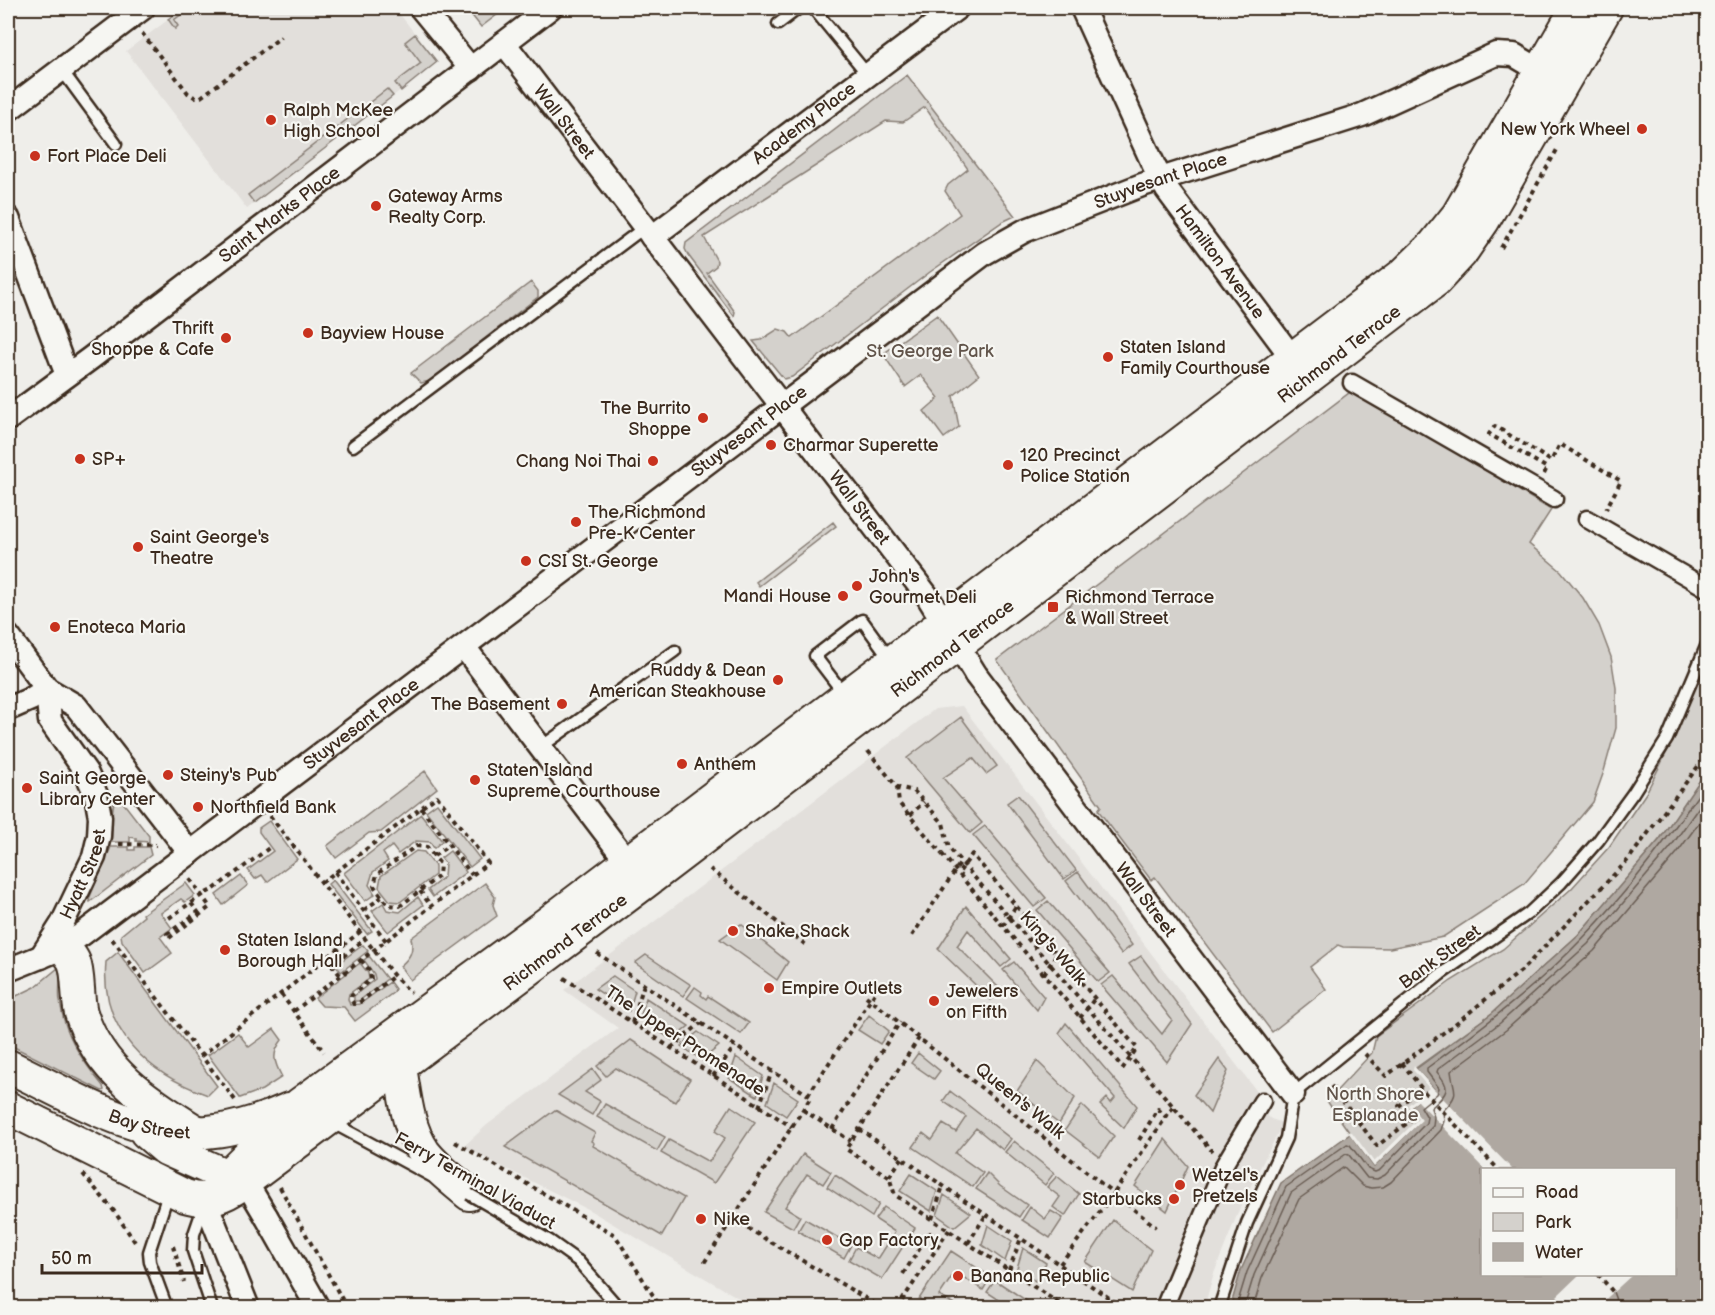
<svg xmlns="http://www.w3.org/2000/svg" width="1715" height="1315" viewBox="0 0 1715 1315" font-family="'Balsamiq Sans',sans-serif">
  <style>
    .built { fill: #e2dfdb }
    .green { fill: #d4d1cc; stroke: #887e75; stroke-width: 1.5 }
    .water { fill: #afa8a1; stroke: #81766d; stroke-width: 1.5; fill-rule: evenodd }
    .pier { fill: #efeeea }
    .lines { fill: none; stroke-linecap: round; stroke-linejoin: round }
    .shore { stroke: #695c52; stroke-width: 1.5 }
    .ferry { stroke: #64564c; stroke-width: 1.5; stroke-dasharray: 8 6; stroke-linecap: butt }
    .service-casing { stroke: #3b2a1e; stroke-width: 15 }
    .pedestrian-casing { stroke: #3b2a1e; stroke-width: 21 }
    .minor-casing { stroke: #3b2a1e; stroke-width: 27 }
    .secondary-casing { stroke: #3b2a1e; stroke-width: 36 }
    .path { stroke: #3b2a1e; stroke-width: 4; stroke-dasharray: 4.5 4.5; stroke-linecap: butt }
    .service { stroke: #f6f6f2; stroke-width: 10 }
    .pedestrian { stroke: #f6f6f2; stroke-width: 16 }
    .minor { stroke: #f6f6f2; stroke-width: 22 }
    .secondary { stroke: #f6f6f2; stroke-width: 32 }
    .service-bridge-casing { stroke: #3b2a1e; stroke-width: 15; stroke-linecap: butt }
    .minor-bridge-casing { stroke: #3b2a1e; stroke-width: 27; stroke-linecap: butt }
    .path-bridge { stroke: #3b2a1e; stroke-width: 4; stroke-dasharray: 4.5 4.5; stroke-linecap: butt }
    .service-bridge { stroke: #f6f6f2; stroke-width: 10 }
    .minor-bridge { stroke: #f6f6f2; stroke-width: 22 }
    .poi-dot { fill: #c8321e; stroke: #f6f6f2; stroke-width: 2 }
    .labels { text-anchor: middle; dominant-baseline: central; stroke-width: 4.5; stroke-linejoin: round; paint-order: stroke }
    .poi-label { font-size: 18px; fill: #3b2a1e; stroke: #f6f6f2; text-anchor: start }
    .street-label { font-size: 18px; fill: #3b2a1e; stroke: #f6f6f2 }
    .park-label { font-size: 18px; fill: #61544a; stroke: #f6f6f2 }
  </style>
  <rect width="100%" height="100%" fill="#efeeea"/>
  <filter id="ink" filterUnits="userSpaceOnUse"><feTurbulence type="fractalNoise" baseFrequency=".0167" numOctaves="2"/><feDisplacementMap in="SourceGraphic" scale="12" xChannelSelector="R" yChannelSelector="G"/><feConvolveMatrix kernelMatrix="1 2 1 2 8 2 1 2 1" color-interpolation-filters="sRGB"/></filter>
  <g filter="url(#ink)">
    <path class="built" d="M184 8H395L437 62 247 209 126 51Z
      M962 706 1255 1089 1261 1110 1271 1119 1283 1123 1241 1205 1213 1276 1204 1308 754 1307 591 1211 463 1147 487 1125 618 1028 564 990 935 709Z"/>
    <path class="green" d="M184 8H202L194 13 190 8 174 20 178 26 175 29 168 19Z
      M466 8H506L481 27Z
      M415 34 437 62 401 91 395 83 421 63 405 42Z
      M907 75 1015 216 1002 222 930 272 792 377 784 379 753 341 761 340 778 329 787 332 792 338 960 214 945 191 948 185 968 169 925 107 903 122 886 121 704 237 717 261 716 266 707 273 735 312 734 316 688 255 685 249 686 243Z
      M387 89 393 96 254 203 248 195Z
      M531 282 538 291V297L430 381 421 383 411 373Z
      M937 315 979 375 953 396 959 427 944 438 924 411 939 398 921 375 905 387 883 354Z
      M1353 390 1551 510 1529 544 1561 571 1583 598 1599 625 1611 657 1616 688V728L1604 771 1593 802 1524 884 1443 937 1390 948 1343 947 1338 945 1310 967 1326 989 1272 1032 1155 877 1151 880 1098 810 1101 806 997 660Z
      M833 522 836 526 759 586 756 582Z
      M1707 657V770L1660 839 1578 935 1492 1013 1416 1068 1434 1089 1422 1120 1374 1167 1327 1101 1372 1053 1376 1036 1451 981 1503 949 1571 889 1609 847 1646 793 1675 736Z
      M961 717 997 766 986 774 973 758 943 778 982 823 970 833 907 758Z
      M425 771 437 788 381 832 369 833 336 858 327 846Z
      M1018 795 1076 870 1064 879 1007 803Z
      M116 798 122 801 149 836V842L136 841V838L130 837V842H111C113 831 110 805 116 798Z
      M437 803 480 859 470 867 426 811Z
      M421 814 442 841 434 848 430 842 416 841 398 854 392 846 383 853 388 861 373 872 369 885 375 894 365 901 344 873Z
      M269 821 297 859 267 882 262 875 255 879 248 870 273 851 259 832V828Z
      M985 826 1046 898 1034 907 973 835Z
      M111 847H129V850H135V847H149L151 855 90 902 89 899Z
      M416 851 424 852 435 866V875L400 902 390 901 379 887 381 876Z
      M450 851 466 872 433 897 428 890 444 877 445 863 441 858Z
      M1078 872 1132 945 1121 954 1066 881Z
      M241 876 248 885 223 905 216 895Z
      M333 880 372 931 367 934 328 884Z
      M186 883 195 895 185 902 181 899 161 913 172 928 160 937 172 953 145 973 122 941 121 935 144 916 143 914Z
      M485 883 495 897 493 905 497 916 410 980 400 966C410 958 414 951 411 938Z
      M418 897 423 905 388 932 372 911 383 903 387 910 400 912Z
      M1048 901 1110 973 1098 982 1037 910Z
      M966 906 1011 959 1001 967 968 930 957 946 1001 990 991 1000 938 949Z
      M741 924 788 962 777 980 720 939Z
      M363 945 368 951 341 972 336 965Z
      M118 952 217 1086 208 1095C148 1074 100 1031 106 962Z
      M646 955 691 985 683 996 635 963Z
      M369 956 387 979 359 1001H354V996L375 979 374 974 364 960Z
      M1141 956 1192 1024 1167 1062 1101 985 1113 976 1162 1034 1172 1020 1129 964Z
      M1014 962 1044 997 1037 1010 1003 970Z
      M360 963 368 973 369 979 349 994 348 999 350 1005 360 1004 390 982 395 989 394 992 355 1021 344 1007 322 1006 315 998Z
      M58 968C62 978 58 990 60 1001 64 1034 82 1061 103 1086L104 1090 102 1091 8 1044V1000L35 987Z
      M613 976 635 991 629 1011 595 989Z
      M695 987 702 992 701 995 706 999 708 996 749 1023 741 1034 687 998Z
      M646 998 689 1026 672 1040 640 1018Z
      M869 1015 889 1031 880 1044 858 1030Z
      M1066 1023 1137 1106 1124 1128 1100 1105 1107 1098 1111 1103 1115 1098 1059 1033Z
      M274 1029 282 1040C271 1054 274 1062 282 1077L262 1090 240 1098 208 1055 238 1033 249 1047Z
      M698 1032 719 1046 702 1060 681 1046Z
      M631 1040 690 1079 675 1102 616 1068 606 1076 597 1066Z
      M918 1053 940 1071 934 1079 911 1063Z
      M736 1057 763 1076 757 1096 729 1078Z
      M1219 1059 1228 1071 1210 1113 1194 1095Z
      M1037 1061 1075 1098 1059 1124 1017 1091Z
      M593 1069 601 1080 585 1092 600 1101 592 1115 558 1095Z
      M774 1083 798 1099 786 1116 767 1103Z
      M950 1091 1011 1139 1003 1150 976 1128 955 1153 983 1173 973 1187 913 1147 923 1133 932 1140 943 1124 956 1132 966 1117 943 1101Z
      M605 1104 665 1137 657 1151 597 1117Z
      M1082 1105 1114 1136 1100 1157 1065 1130Z
      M731 1106 755 1122 714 1183 661 1153 669 1140 709 1162 725 1138 715 1131Z
      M555 1110 595 1133 591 1141 594 1143 593 1146 684 1198 662 1236 505 1147Z
      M1165 1139 1188 1166 1167 1211 1135 1186Z
      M1014 1141 1054 1173 1045 1185 1005 1152Z
      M803 1154 831 1172 823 1184 807 1174 785 1207 800 1216 793 1228 764 1212Z
      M987 1173 1000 1186 1027 1205 1019 1217 976 1189Z
      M911 1174 937 1191 931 1211 900 1191Z
      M835 1175 879 1204 872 1217 827 1187Z
      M1057 1176 1079 1194 1065 1216 1053 1207 1060 1197 1047 1187Z
      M944 1195 971 1213 954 1227 937 1215Z
      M884 1207 915 1228 882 1279 849 1260 856 1247 878 1259 895 1232 875 1219Z
      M1030 1207 1045 1219 1051 1211 1063 1218 1050 1238 1022 1220Z
      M805 1219 851 1245 844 1258 798 1231Z
      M1113 1220 1151 1250 1132 1292 1085 1262Z
      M988 1225 1012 1241 1005 1261 982 1245Z
      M1023 1248 1046 1263 1035 1281 1017 1268Z
      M951 1251 991 1277 983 1290 955 1272 939 1296 960 1307H933L919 1299Z
      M995 1280 1036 1307H1010L987 1292Z"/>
    <path class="water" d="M1707 770V1307L1230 1308 1241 1270 1281 1183 1350 1134 1374 1167 1421 1120 1411 1106 1434 1089 1416 1069 1492 1013 1578 935 1660 839ZM1482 1170H1674V1274H1482Z"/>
    <path class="pier" d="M1414 1066 1434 1089 1512 1169H1484L1418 1101 1411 1106 1422 1120 1374 1167 1348 1132H1352L1374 1162 1418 1119 1408 1105 1429 1088 1413 1070Z
      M1580 1274H1632V1275L1597 1307H1570L1557 1296Z"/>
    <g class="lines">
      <path class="shore" d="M1236 1308 1247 1272 1286 1187 1347 1144 1350 1145 1368 1169 1375 1172 1380 1170 1426 1123 1427 1117 1421 1107 1437 1094 1439 1088 1427 1072V1068C1481 1028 1535 988 1582 939 1629 891 1670 835 1708 781
        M1244 1308 1254 1275 1291 1193 1346 1154 1349 1155 1367 1178 1377 1179 1385 1175 1433 1126 1434 1117 1431 1108C1446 1094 1453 1090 1437 1072L1438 1069 1500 1023 1588 944 1670 848 1708 794
        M1253 1308 1262 1278 1299 1199 1344 1167 1363 1186 1371 1188 1383 1187 1391 1182 1441 1130 1444 1121 1443 1111C1462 1092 1453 1091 1451 1071L1506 1030 1594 951 1677 853 1708 810"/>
      <path class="ferry" d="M1613 1292 1619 1308
        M1615 1299 1617 1308"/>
      <g class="service-casing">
        <path id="service" d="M813 8 868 75
          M778 24 799 8
          M61 69 116 144
          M353 446 645 227
          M844 694 815 656 862 620 891 660
          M541 747 675 651
          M331 1122 431 1176
          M204 1205 194 1234 193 1251 212 1308
          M578 1261 619 1308
          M167 1308 150 1262 149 1252 169 1191
          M1219 1308 1247 1223 1286 1138 1293 1094 1441 974 1529 913 1561 883 1598 841 1633 793 1667 739 1708 642"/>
      </g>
      <g class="pedestrian-casing">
        <path id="pedestrian" d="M1352 383 1554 499
          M1587 519 1708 589
          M1164 1308 1224 1165 1262 1101"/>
      </g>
      <g class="minor-casing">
        <g id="minor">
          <path d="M421 8 471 69"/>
          <path id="s1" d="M1082 8 1155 168 1167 190 1302 371"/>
          <path id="s2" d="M504 43 928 597 976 675"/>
          <path d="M8 110 143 8"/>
          <path d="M8 218 67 375"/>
          <path id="s3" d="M652 237 957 8"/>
          <path id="s4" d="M8 419 91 358 550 8"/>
          <path d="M8 636 47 689 76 706 190 853"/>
          <path d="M464 647 636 873"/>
          <path d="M8 709 31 699 47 689"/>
          <path id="s5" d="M1082 815 1293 1094"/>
          <path id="s6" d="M41 957 62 924 94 857 99 836 100 817 96 795 86 772 50 721 47 689"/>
          <path id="s7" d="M8 970 55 951 81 935 985 253 1024 231 1142 185 1362 115 1496 54 1514 55 1553 78"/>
          <path d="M231 1177 250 1189 266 1216"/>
          <path d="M205 1200 248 1308"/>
        </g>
      </g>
      <g class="secondary-casing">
        <g id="secondary">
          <path d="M64 947C67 952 72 957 74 962 79 974 77 998 81 1013 98 1070 148 1102 195 1131"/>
          <path id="s8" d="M8 1066C113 1116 170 1162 289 1109"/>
          <path d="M400 1067C405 1096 407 1127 424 1152 436 1168 454 1181 469 1194"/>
          <path id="s9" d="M8 1108 185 1196C208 1203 223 1197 243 1183L644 883 1435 281 1461 253 1483 221 1606 8"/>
          <path d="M146 1132 166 1149 227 1176"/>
          <path d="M226 1177 300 1104 541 928 1404 274 1434 245 1458 215 1577 8"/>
        </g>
      </g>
      <path class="path" d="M142 33 188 93 196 98 201 97 281 37
        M1501 248 1558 148
        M1544 474 1547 468 1489 434 1495 426 1551 461 1560 444 1621 481 1606 509
        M868 751 897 787 914 791 943 823 949 848 1212 1151
        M897 787 899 803 942 854
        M421 808 472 875
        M910 815 924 802
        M270 816 394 976 411 993
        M119 844 156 845
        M416 846 427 847 440 864 439 876 400 906 388 905 374 886 377 874Z
        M434 856 449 845
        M710 869 806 945
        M335 872 386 941
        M190 879 210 907 169 938 167 934 198 912 191 903
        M420 891 431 906
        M364 910 382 897
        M169 918 202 895 214 889 269 848
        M912 936 961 862
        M112 939 235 1100
        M597 953 811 1097 704 1263
        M361 960 370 971 371 979 351 996V1000L354 1004 360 1002 394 976
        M340 975 332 965 365 939
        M564 978 792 1127
        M281 994 324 1052
        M866 996 1156 1227
        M294 1011 488 863 437 796 321 883
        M632 1023 644 984
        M671 1048 701 1023
        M1365 1054 1386 1076 1455 1024 1521 971 1628 860 1708 753
        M201 1056 360 932
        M1402 1063 1426 1094 1499 1170
        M713 1076 735 1046
        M1331 1086 1377 1146 1410 1121 1399 1106 1421 1088
        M808 1095 877 990
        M759 1107 772 1071
        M803 1110 851 1141
        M832 1129 900 1022
        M859 1129 1124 1308
        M1139 1140 1158 1109 1166 1117
        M455 1142 615 1235 661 1308
        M902 1158 889 1177 895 1195 1066 1308
        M83 1174 114 1211 135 1242
        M889 1177 846 1149 919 1038
        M280 1187 288 1202
        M732 1219 882 1308
        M932 1219 943 1186
        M968 1243 986 1215
        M173 1246 184 1282
        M1060 1264 1114 1193 1173 1107
        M1009 1270 1021 1238
        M903 1274 930 1233 942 1240
        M1598 1274 1613 1292
        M640 1308 654 1297
        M897 1308 949 1230
        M1108 1308 1113 1300"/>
      <use href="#service" class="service"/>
      <use href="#pedestrian" class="pedestrian"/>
      <use href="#minor" class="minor"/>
      <use href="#secondary" class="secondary"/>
      <g class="service-bridge-casing">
        <path id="service-bridge" d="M469 1194 550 1241 578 1261"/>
      </g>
      <g class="minor-bridge-casing">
        <path id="minor-bridge" d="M976 675 1082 815
          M266 1216 318 1308"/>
      </g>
      <path class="path-bridge" d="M942 854 1123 1068 1137 1048 972 854 958 874
        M1003 926 1016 906
        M1044 974 1057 953
        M1080 1018 1095 998
        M288 1202 347 1308"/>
      <use href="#service-bridge" class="service-bridge"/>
      <use href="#minor-bridge" class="minor-bridge"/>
    </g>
  </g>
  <g class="poi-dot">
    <circle cx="271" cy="120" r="6"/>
    <circle cx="1642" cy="129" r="6"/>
    <circle cx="35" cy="156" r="6"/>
    <circle cx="376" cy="206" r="6"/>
    <circle cx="308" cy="333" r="6"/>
    <circle cx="226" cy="338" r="6"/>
    <circle cx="1108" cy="357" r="6"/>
    <circle cx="703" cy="418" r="6"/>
    <circle cx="771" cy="445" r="6"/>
    <circle cx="80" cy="459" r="6"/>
    <circle cx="653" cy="461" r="6"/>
    <circle cx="1008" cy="465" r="6"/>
    <circle cx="576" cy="522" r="6"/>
    <circle cx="138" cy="547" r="6"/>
    <circle cx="526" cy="561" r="6"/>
    <circle cx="857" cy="586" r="6"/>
    <circle cx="843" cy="596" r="6"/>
    <rect x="1047" y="601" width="12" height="12" rx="3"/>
    <circle cx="55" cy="627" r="6"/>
    <circle cx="778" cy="680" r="6"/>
    <circle cx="562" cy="704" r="6"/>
    <circle cx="682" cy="764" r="6"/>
    <circle cx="168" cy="775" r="6"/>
    <circle cx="475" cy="780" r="6"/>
    <circle cx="27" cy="788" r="6"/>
    <circle cx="198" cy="807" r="6"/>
    <circle cx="733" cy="931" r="6"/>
    <circle cx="225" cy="950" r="6"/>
    <circle cx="769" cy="988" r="6"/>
    <circle cx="934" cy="1001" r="6"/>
    <circle cx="1180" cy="1185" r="6"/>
    <circle cx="1174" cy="1199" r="6"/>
    <circle cx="701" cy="1219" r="6"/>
    <circle cx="827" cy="1240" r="6"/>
    <circle cx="958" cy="1276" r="6"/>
  </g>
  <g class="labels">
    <g class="poi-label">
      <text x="283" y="110">Ralph McKee<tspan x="283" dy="21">High School</tspan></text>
      <text x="1630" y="129" text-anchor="end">New York Wheel</text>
      <text x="47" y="156">Fort Place Deli</text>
      <text x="388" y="196">Gateway Arms<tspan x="388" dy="21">Realty Corp.</tspan></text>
      <text x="214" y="328" text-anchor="end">Thrift<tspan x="214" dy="21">Shoppe &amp; Cafe</tspan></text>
      <text x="320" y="333">Bayview House</text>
      <text x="1120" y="347">Staten Island<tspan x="1120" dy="21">Family Courthouse</tspan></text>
      <text x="691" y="408" text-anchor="end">The Burrito<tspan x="691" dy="21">Shoppe</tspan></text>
      <text x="783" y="445">Charmar Superette</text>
      <text x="1020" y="455">120 Precinct<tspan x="1020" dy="21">Police Station</tspan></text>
      <text x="92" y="459">SP+</text>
      <text x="641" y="461" text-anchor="end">Chang Noi Thai</text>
      <text x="588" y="512">The Richmond<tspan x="588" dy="21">Pre-K Center</tspan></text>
      <text x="150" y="537">Saint George's<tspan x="150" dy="21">Theatre</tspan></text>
      <text x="538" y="561">CSI St. George</text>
      <text x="869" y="576">John's<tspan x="869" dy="21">Gourmet Deli</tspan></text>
      <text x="831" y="596" text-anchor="end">Mandi House</text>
      <text x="1065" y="597">Richmond Terrace<tspan x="1065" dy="21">&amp; Wall Street</tspan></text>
      <text x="67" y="627">Enoteca Maria</text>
      <text x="766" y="670" text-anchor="end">Ruddy &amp; Dean<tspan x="766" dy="21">American Steakhouse</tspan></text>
      <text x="550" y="704" text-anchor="end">The Basement</text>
      <text x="694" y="764">Anthem</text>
      <text x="487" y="770">Staten Island<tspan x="487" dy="21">Supreme Courthouse</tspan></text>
      <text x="180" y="775">Steiny's Pub</text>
      <text x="39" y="778">Saint George<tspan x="39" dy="21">Library Center</tspan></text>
      <text x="210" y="807">Northfield Bank</text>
      <text x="745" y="931">Shake Shack</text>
      <text x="237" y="940">Staten Island<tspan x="237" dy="21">Borough Hall</tspan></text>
      <text x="781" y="988">Empire Outlets</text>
      <text x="946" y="991">Jewelers<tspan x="946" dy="21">on Fifth</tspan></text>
      <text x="1192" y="1175">Wetzel's<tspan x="1192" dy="21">Pretzels</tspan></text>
      <text x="1162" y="1199" text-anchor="end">Starbucks</text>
      <text x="713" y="1219">Nike</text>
      <text x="839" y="1240">Gap Factory</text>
      <text x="970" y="1276">Banana Republic</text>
    </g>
    <g class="street-label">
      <text stroke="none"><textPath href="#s2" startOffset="99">Wall Street</textPath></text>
      <text stroke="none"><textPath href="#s3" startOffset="190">Academy Place</textPath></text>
      <text stroke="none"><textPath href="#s7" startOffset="1404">Stuyvesant Place</textPath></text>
      <text stroke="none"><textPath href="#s4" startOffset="340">Saint Marks Place</textPath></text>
      <text stroke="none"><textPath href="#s1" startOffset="290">Hamilton Avenue</textPath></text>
      <text stroke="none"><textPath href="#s9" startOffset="1634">Richmond Terrace</textPath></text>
      <text stroke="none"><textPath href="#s7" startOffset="918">Stuyvesant Place</textPath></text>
      <text stroke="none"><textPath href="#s2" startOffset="585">Wall Street</textPath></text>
      <text stroke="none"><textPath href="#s9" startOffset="1148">Richmond Terrace</textPath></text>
      <text stroke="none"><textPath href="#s7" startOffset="432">Stuyvesant Place</textPath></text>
      <text stroke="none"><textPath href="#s6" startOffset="94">Hyatt Street</textPath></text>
      <text stroke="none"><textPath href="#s5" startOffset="106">Wall Street</textPath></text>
      <text stroke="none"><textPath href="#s9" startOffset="662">Richmond Terrace</textPath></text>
      <text transform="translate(1053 948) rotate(49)">King's Walk</text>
      <text transform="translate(1440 957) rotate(-36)">Bank Street</text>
      <text transform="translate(685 1041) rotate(33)">The Upper Promenade</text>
      <text transform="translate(1020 1101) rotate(39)">Queen's Walk</text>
      <text stroke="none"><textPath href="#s8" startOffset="154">Bay Street</textPath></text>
      <text transform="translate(475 1181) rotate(29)">Ferry Terminal Viaduct</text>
    </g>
    <g class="park-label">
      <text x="930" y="351">St. George Park</text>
      <text x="1375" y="1094">North Shore<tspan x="1375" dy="21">Esplanade</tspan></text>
    </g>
  </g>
  <rect width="1715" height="1315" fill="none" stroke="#f6f6f2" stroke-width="30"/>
  <rect x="15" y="15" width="1685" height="1285" fill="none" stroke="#3b2a1e" stroke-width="2" filter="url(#ink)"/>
  <rect x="1481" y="1168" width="195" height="108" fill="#f6f6f2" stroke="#aba49d" stroke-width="1.5"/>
  <rect x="1493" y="1188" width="30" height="9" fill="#f6f6f2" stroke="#aba49d" stroke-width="1.5"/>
  <text x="1535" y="1198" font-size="18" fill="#3b2a1e">Road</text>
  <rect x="1493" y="1213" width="30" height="18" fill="#d4d1cc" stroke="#aba49d" stroke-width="1.5"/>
  <text x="1535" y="1228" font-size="18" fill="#3b2a1e">Park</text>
  <rect x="1493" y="1243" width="30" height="18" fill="#afa8a1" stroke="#aba49d" stroke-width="1.5"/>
  <text x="1535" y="1258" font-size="18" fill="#3b2a1e">Water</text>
  <path d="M42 1264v9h160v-9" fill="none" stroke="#3b2a1e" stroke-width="3"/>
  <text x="51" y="1264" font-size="18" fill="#3b2a1e" stroke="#f6f6f2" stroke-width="4.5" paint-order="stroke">50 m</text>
</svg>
